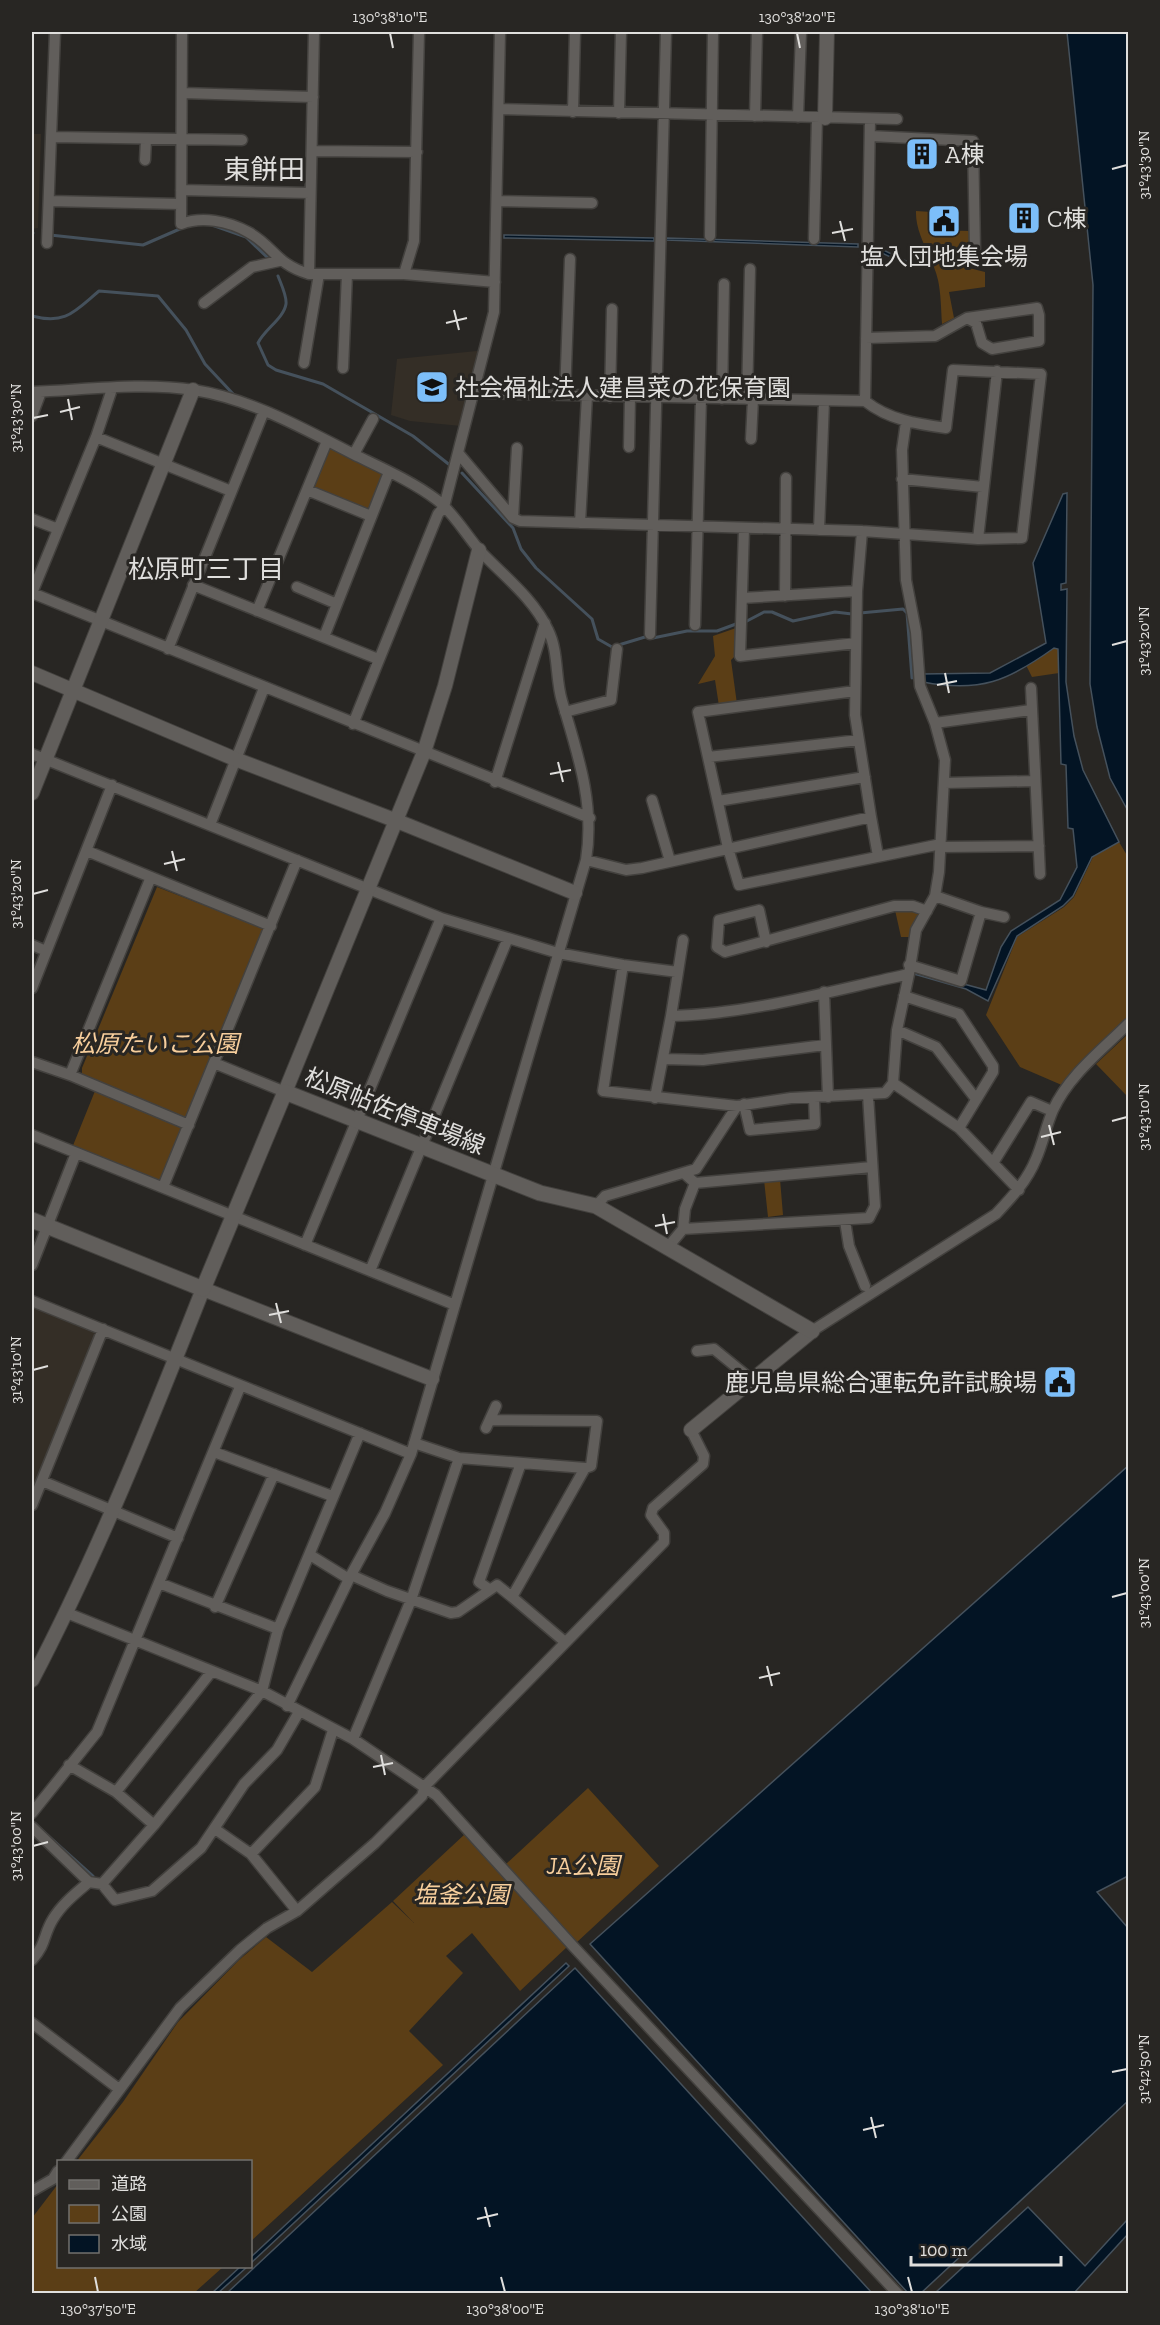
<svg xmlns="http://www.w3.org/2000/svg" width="1160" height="2325" viewBox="0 0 1160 2325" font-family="'Zilla Slab','Noto Sans JP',serif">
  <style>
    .built { fill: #342e26 }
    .green { fill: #5b3e16 }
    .water { fill: #031424; stroke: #45515c; stroke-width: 1.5 }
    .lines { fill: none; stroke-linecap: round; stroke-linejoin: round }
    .stream { stroke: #45515c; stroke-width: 3 }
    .minor-casing { stroke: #43413e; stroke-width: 13 }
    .tertiary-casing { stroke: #43413e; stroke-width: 16 }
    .secondary-casing { stroke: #43413e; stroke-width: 17 }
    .minor { stroke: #615e5b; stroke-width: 10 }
    .tertiary { stroke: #615e5b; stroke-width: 14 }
    .secondary { stroke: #615e5b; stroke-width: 15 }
    .ticks { fill: none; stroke: #e0dfdd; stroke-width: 2 }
    .labels { text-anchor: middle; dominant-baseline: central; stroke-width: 6; stroke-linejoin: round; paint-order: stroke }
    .poi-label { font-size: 24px; fill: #e0dfdd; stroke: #282623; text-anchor: start }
    .park-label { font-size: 24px; font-style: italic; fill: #f7ce9c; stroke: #282623 }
    .street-label { font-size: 24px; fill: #e0dfdd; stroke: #282623 }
    .neighbourhood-label { font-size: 26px; fill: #e0dfdd; stroke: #282623 }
    .quarter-label { font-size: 27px; fill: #e0dfdd; stroke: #282623 }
    .neatline { fill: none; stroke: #e0dfdd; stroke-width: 2 }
    .ticks-label { font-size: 15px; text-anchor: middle; fill: #e0dfdd }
  </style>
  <rect width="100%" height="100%" fill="#282623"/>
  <path class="built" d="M32 134H41L38 228 32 229Z
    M477 351 479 355 461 426 410 421 391 415 397 359Z
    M32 1307 98 1333 32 1492Z"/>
  <path class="green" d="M916 211 932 212 931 230 970 231 969 268 985 272V287L949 292 954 318 942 324C941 309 941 294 938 280 933 257 915 235 916 211Z
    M330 445 384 474 371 507 366 510 314 489Z
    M736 628V655L731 660 737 704 719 706 715 680 698 684 715 656 713 636Z
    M1054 648 1058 649 1059 673 1032 677 1026 665Z
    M1119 842 1128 857V1022L1064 1086 1020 1067 986 1015 1017 937 1064 907 1074 897 1093 857Z
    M157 887 265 929 189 1113 182 1119 82 1077V1068Z
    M895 910 917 911 920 916 910 937H901Z
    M1128 1034V1097L1096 1064Z
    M95 1091 182 1126 160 1182 72 1148Z
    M780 1179 783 1215 768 1217 764 1180Z
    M588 1788 659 1866 576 1943 506 1864Z
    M465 1834 567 1947 520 1991 472 1933 446 1956 463 1973 409 2031 443 2065 251 2241 250 2162H76L123 2102 178 2022 239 1960 266 1937 312 1972 392 1902 414 1923 393 1901Z
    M58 2184V2266L223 2267 194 2293H32V2218Z"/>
  <path class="water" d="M1067 32H1128V811L1110 778 1097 727 1090 684 1093 285Z
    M504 235 654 238V241L504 238Z
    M666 238 858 244V247L666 240Z
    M871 244 910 263 931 261V264L910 266 871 248Z
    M1067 493 1066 583 1061 584V590L1067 589 1066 682 1074 736 1083 770 1119 842 1092 857 1073 896 1063 906 1017 936 988 1001 966 989 914 974 916 971 986 990 1001 947 1011 931 1060 900 1077 867 1073 829 1068 828 1066 765 1061 764 1058 649 1054 648C1008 681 980 693 923 682L922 674 990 673 1046 643 1033 563 1063 494Z
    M1128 1466V1876L1097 1892 1128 1928V2101L921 2293H908L590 1944Z
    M566 1963 569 1966 251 2263V2257Z
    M575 1968 872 2293H227Z
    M1028 2207 1085 2266 1128 2219V2234L1074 2293H935Z
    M241 2266 247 2267 218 2293H212Z"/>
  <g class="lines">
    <path class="stream" d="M212 225 246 237 269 259
      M32 234 33 233
      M50 235 143 245 182 228
      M278 276C281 284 287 296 286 304 284 318 264 330 258 343L268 365 276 370 323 384 413 436 451 466
      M32 316C66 325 75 311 99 291L158 296 186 330 205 364 235 396
      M462 473 513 528 521 549 536 568 592 619 598 639 612 647 645 637
      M860 613 903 609 907 613 912 678
      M745 622 764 612H772L793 621 835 612 852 614
      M653 638 687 631H717L736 624
      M33 1822 93 1876"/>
    <g class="minor-casing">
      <path id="minor" d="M182 32 181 224C202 216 228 221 248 232 274 246 275 264 309 274
        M314 32 309 274H404L495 282
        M183 93 313 97
        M499 109 897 119
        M573 112 575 32
        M619 113 621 32
        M755 116 757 32
        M798 117 801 32
        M870 136 973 141 975 250
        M52 137 242 140
        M312 151 417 152
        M145 160 146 139
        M181 190 310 193
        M50 201 180 204
        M497 201 592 203
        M710 236 713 32
        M814 239 817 118
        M47 243 55 32
        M404 274 414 241 419 32
        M204 303 252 267 279 261
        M866 338 935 336 967 318 1037 308 1039 315V341L992 349 982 343 976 323 967 318
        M304 363 319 274
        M343 368 347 274
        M112 389 96 437 32 593 590 818
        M32 392C85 390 141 382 194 390 252 399 306 430 357 456 384 469 413 482 437 500 454 513 466 535 481 552 504 576 534 599 548 630 559 652 555 678 562 701 578 755 595 804 586 860L411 1454 385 1513 351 1575 287 1706
        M565 395 570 259
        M610 397 612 309
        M722 399 724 284
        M747 399 750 269
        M865 401 870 119
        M32 416 41 392
        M96 437 231 491
        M751 439 753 399
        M629 447 630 397
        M354 454 373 419
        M459 454 513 518 520 521 862 531 978 539 1022 538 1041 374 953 370 946 428C917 424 889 420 865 401L475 393
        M902 479 983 487
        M307 490 371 516
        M513 518 517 448
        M32 519 58 529
        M580 523 587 396
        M744 529 740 656 856 643
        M819 530 824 401
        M978 539 997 371
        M193 585 378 659
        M297 587 337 604
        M785 596 786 478
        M742 598 857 591
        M257 611 327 441
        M695 625 701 398
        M650 634 666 32
        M324 637 389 472
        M168 649 264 411
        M1031 688 1040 874
        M855 691 698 712 728 848 739 885 941 844
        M565 712 611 700 617 649
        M935 723 1031 710
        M353 724 438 514 444 507 494 312 500 32
        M32 754 441 918 558 953 623 965 678 972 671 1016C751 1014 830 991 909 974L916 930 935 896 939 872 945 760 935 723 920 686 916 632 906 580 902 450 906 422
        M708 757 859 740
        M495 782 545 623
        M944 783 1034 781
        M652 800 670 861
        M718 801 865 777
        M871 817 878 856
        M210 825 264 688
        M941 847 1039 846
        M87 851 271 926
        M586 860 626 870 642 868 871 817 855 715 857 591 862 531
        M981 912 1004 917
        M766 942 759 910 719 920 717 947 725 952 894 906H913L927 911
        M32 945 46 951
        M623 965 603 1091 737 1106 791 1098 885 1093 893 1083 897 1030 909 974
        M909 965 961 981 981 912 935 896
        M678 972 683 940
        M32 988 112 785
        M824 992 828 1097
        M904 996 959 1014 993 1066V1072L959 1128
        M897 1030 936 1047 976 1099
        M663 1059 703 1060 825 1045
        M32 1062 70 1075 189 1125
        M214 1063 285 1092
        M70 1075 151 877
        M893 1083 959 1128 1019 1190
        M655 1098 671 1016
        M744 1104 750 1130 815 1124 814 1098
        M32 1135 455 1305
        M993 1163 1031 1102 1052 1111
        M685 1174 695 1183 872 1167
        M163 1187 297 860
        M596 1206 605 1196 696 1169 737 1106
        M845 1221 849 1246 865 1286
        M683 1229 685 1209 695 1183
        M305 1245 441 918
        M668 1247 683 1229 869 1218 875 1206 868 1095
        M32 1265 76 1153
        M370 1271 508 938
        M32 1301 411 1454
        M812 1331 996 1214C1012 1197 1027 1181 1036 1159 1043 1143 1046 1126 1053 1110 1069 1075 1101 1051 1128 1024
        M697 1351 714 1349 752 1380
        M490 1420 597 1421 591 1466 585 1468
        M486 1428 496 1406
        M214 1452 332 1496
        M42 1481 178 1538
        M32 1505 103 1329
        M310 1555 349 1579
        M351 1575 387 1591 451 1613 458 1612 497 1585 512 1597 585 1468 459 1458 414 1443
        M159 1583 278 1629
        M489 1589 479 1582 521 1463
        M512 1597 565 1642
        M215 1607 274 1474
        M67 1613 262 1691 353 1739 436 1795 572 1945 898 2294
        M353 1739 411 1600 459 1458
        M69 1765 116 1792 154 1825
        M116 1792 212 1671
        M32 1813 97 1732 240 1387
        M32 1827 89 1882 102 1884 154 1825 262 1691 278 1629 360 1433
        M215 1829 251 1854 315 1787 333 1730
        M251 1854 297 1911
        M102 1884 115 1900 152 1891 201 1848 244 1784 277 1750 299 1712
        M32 1960C47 1943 43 1935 53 1919 62 1904 76 1893 89 1882
        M32 2023 119 2089
        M66 2162 180 2008 240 1950 267 1928 297 1911 375 1843 422 1796 425 1786 664 1542V1533L651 1515 653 1508 703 1464 704 1456 691 1430
        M32 2191 53 2179 58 2171"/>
    </g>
    <g class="tertiary-casing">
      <path id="tertiary" d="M825 118 827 32
        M32 673 235 759 397 821 575 893
        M32 793 193 390
        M285 1092 424 752 445 686 479 550
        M691 1430 812 1331
        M32 1680C98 1554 151 1421 203 1289L432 1379"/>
    </g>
    <g class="secondary-casing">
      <path id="secondary" d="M32 1220 203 1289 285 1092 540 1193 596 1206 812 1331"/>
    </g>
    <use href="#minor" class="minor"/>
    <use href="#tertiary" class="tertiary"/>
    <use href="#secondary" class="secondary"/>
  </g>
  <path class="ticks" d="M390 33 393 48M797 33 800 48M1112 169 1127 165M840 221 845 241M832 233 853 229M454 310 459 330M446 323 467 318M68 399 72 420M60 412 80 407M33 418 48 415M1112 645 1127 641M945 673 949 693M937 685 957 681M558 762 563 782M550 774 571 770M172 851 177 871M164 864 185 859M33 894 48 890M1112 1121 1127 1117M1049 1125 1054 1145M1041 1137 1061 1132M663 1214 667 1234M655 1226 675 1222M276 1303 281 1323M269 1315 289 1311M33 1370 48 1366M1112 1597 1127 1593M767 1666 772 1686M759 1678 780 1673M381 1755 385 1775M373 1767 393 1763M33 1846 48 1842M1112 2072 1127 2069M871 2117 876 2138M863 2130 884 2125M485 2207 490 2227M477 2219 498 2214M95 2277 98 2292M501 2277 505 2292M908 2277 912 2292"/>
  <defs>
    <g id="building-square" transform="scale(1.725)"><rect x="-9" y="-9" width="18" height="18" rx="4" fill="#7cbef9" stroke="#282623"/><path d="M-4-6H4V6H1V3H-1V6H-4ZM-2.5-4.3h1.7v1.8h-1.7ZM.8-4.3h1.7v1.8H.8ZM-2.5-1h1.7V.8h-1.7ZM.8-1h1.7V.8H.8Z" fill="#111"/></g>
    <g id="civic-square" transform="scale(1.725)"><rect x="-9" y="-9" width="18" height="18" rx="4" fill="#7cbef9" stroke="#282623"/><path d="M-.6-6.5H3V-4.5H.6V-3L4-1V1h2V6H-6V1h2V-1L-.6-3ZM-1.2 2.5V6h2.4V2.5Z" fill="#111"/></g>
    <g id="school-square" transform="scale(1.725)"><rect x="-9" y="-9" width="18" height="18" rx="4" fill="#7cbef9" stroke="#282623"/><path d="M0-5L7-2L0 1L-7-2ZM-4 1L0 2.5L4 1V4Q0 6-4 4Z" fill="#111"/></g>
  </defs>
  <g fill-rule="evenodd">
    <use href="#building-square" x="922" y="154"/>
    <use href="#building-square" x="1024" y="218"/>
    <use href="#civic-square" x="944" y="221"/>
    <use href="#school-square" x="432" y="387"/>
    <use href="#civic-square" x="1060" y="1382"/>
  </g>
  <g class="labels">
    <g class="poi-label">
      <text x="945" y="154">A棟</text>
      <text x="1047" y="218">C棟</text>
      <text x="944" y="256" text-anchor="middle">塩入団地集会場</text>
      <text x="455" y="387">社会福祉法人建昌菜の花保育園</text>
      <text x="1037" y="1382" text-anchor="end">鹿児島県総合運転免許試験場</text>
    </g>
    <g class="park-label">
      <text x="155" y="1043">松原たいこ公園</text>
      <text x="583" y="1865">JA公園</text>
      <text x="461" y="1894">塩釜公園</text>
    </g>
    <g class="street-label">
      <text transform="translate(395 1111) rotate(22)">松原帖佐停車場線</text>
    </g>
    <g class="neighbourhood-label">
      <text x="206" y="569">松原町三丁目</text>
    </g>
    <g class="quarter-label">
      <text x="264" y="170">東餅田</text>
    </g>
  </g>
  <rect width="1160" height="2325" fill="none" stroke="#282623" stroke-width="66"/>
  <rect x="57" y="2160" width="195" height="108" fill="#282623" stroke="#72706d" stroke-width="1.5"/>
  <rect x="69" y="2180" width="30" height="9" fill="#615e5b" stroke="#72706d" stroke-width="1.5"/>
  <text x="111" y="2190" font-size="18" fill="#e0dfdd">道路</text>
  <rect x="69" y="2205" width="30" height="18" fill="#5b3e16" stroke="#72706d" stroke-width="1.5"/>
  <text x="111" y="2220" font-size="18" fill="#e0dfdd">公園</text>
  <rect x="69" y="2235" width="30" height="18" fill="#031424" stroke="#72706d" stroke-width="1.5"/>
  <text x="111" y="2250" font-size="18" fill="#e0dfdd">水域</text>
  <path d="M911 2256v9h150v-9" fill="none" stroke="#e0dfdd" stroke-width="3"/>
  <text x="920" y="2256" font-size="18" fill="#e0dfdd" stroke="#282623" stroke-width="4.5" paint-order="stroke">100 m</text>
  <rect x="33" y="33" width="1094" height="2259" class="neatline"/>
  <g class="ticks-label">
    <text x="390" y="22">130°38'10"E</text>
    <text x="797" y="22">130°38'20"E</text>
    <text transform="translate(1144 165) rotate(-90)" y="5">31°43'30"N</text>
    <text transform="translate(16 418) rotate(-90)" y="5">31°43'30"N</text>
    <text transform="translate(1144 641) rotate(-90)" y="5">31°43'20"N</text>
    <text transform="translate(16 894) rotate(-90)" y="5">31°43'20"N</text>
    <text transform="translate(1144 1117) rotate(-90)" y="5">31°43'10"N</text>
    <text transform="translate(16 1370) rotate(-90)" y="5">31°43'10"N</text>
    <text transform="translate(1144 1593) rotate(-90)" y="5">31°43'00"N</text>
    <text transform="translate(16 1846) rotate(-90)" y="5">31°43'00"N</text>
    <text transform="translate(1144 2069) rotate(-90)" y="5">31°42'50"N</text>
    <text x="98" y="2314">130°37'50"E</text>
    <text x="505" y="2314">130°38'00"E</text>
    <text x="912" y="2314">130°38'10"E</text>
  </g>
</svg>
